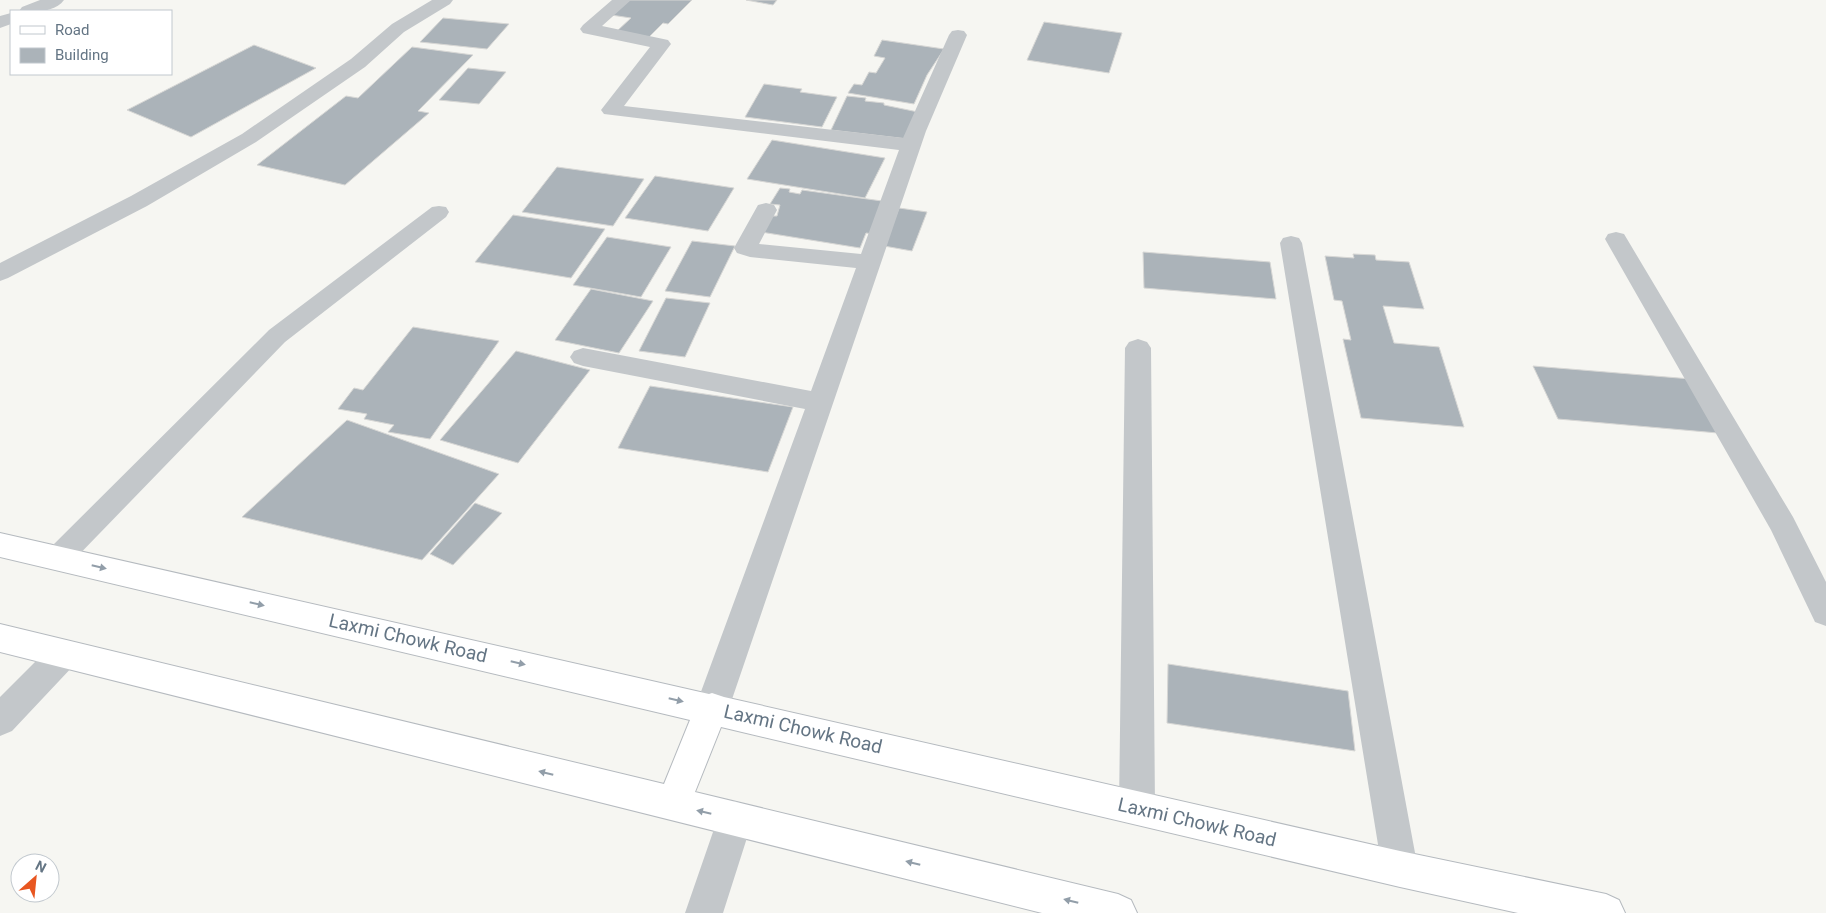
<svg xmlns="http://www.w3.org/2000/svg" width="1826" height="913" viewBox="0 0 1826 913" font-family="Roboto,sans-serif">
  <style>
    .building { fill: #abb3b9; stroke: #d7d7d5 }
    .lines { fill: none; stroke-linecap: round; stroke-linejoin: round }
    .secondary-casing { stroke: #b5babf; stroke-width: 2 }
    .service { fill: #c3c7ca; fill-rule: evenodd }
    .minor { fill: #c3c7ca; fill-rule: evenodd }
    .secondary { fill: #fff; fill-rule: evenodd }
    .oneway { fill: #929ea9 }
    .labels { text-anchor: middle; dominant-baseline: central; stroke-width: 5; stroke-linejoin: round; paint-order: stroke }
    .near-street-label { font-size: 19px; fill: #647584; stroke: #fff }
  </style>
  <rect width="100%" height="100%" fill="#f6f6f2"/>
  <path class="building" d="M627 0H692L668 24 663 23 649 37 617 31 631 18 611 15Z
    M746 0H777L773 5Z
    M443 18 509 24 487 49 420 42Z
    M1044 22 1122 33 1109 73 1027 60Z
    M882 40 944 49 927 75 914 104 848 93 854 84 862 85 869 72 876 73 885 58 874 56Z
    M254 45 316 68 191 137 127 110Z
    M412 47 473 55 418 111 429 113 345 185 257 165 346 96 358 98Z
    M468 68 506 72 479 104 439 100Z
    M764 84 802 89 800 92 837 97 822 127 745 117Z
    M847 96 866 98 865 101 884 103V105L918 112 908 139 831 130Z
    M772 140 885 158 865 198 747 179Z
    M557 167 644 179 613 226 522 212Z
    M655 176 734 188 708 231 625 218Z
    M780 188 790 189 789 192 800 194 802 190 882 201 873 234 866 233 860 248 761 232 770 216H777L780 205 770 204Z
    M899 208 927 212 912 251 884 246Z
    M513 215 605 229 571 278 475 262Z
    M607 237 671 247 641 297 573 285Z
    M692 241 735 246 710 297 665 291Z
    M1143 252 1270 262 1276 299 1144 288Z
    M1353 254 1375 255 1376 260 1409 262 1424 309 1383 306 1394 343 1439 347 1464 427 1361 418 1343 339 1351 340 1342 301 1334 300 1325 256 1354 258Z
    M591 289 653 301 619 353 555 340Z
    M666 298 710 303 685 357 639 351Z
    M413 327 499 341 430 439 388 432 394 425 364 419 367 414 338 409 354 388 363 390Z
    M516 351 590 370 518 463 440 440Z
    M1533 366 1691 379 1718 433 1558 419Z
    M650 386 793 407 768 472 618 448Z
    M347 420 499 474 422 560 242 517Z
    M475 503 502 513 453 565 430 554Z
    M1168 664 1348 691 1355 751 1167 723Z"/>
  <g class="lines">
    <g class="secondary-casing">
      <path id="secondary" d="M0 533 709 694 712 693 724 697 1400 851 1606 894 1619 900 1625 913H1518L1400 887 721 727 695 792 1118 894 1131 900 1137 913H1042L0 652V624L664 784 690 720 0 557Z"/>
    </g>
    <path class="service" d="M439 206 446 207 449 212 446 217 285 342 68 566 58 570 48 566 44 558 48 550 269 330 432 207Z"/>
    <path class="minor" d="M40 0H64C55 13 33 12 19 11L22 7Z
      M432 0H453L450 4 404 32 365 67 256 142 147 206 8 278 0 281V263L131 196 242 134 351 59 392 24Z
      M612 0H631L602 26 668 40 671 44 624 106 903 138 949 35 952 31 958 30 964 31 967 35 926 131 729 708 724 719 712 723 700 719 695 708 805 409 583 366 574 363 570 357 574 351 583 348 811 391 856 268 750 257 737 253 734 248 758 205 766 203 774 205 777 210 759 244 861 254 899 150 604 114 601 110 650 47 583 33 580 29 583 25Z
      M11 13V24L0 28V16Z
      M1616 232 1624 234 1627 239 1793 517 1826 582V626L1815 622 1771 530 1605 239 1608 234Z
      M1291 236 1299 238 1302 243 1418 869 1413 882 1400 887 1387 882 1382 869 1280 243 1283 238Z
      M1138 339 1147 342 1151 348 1155 807 1150 819 1137 824 1124 819 1119 807 1125 348 1129 342Z
      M64 640 75 644 80 654 75 664 12 731 0 736V697L53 644Z
      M735 801 748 806 753 819 723 913H685L722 806Z"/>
    <use href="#secondary" class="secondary"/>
  </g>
  <defs><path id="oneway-solid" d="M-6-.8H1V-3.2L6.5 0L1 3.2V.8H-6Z" transform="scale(1.25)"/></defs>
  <g class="oneway">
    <use href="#oneway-solid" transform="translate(99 567) rotate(13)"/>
    <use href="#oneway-solid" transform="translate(257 604) rotate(13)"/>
    <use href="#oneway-solid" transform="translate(518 663) rotate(13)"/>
    <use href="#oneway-solid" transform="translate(676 700) rotate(13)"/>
    <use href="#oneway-solid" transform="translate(546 773) rotate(-166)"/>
    <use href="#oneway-solid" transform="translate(704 812) rotate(-167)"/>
    <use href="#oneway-solid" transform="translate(913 863) rotate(-166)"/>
    <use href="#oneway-solid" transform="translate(1071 901) rotate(-166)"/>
  </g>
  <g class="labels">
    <g class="near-street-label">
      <text transform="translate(408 638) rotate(13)">Laxmi Chowk Road</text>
      <text transform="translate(803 729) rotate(13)">Laxmi Chowk Road</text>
      <text transform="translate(1197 822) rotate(13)">Laxmi Chowk Road</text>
    </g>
  </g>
  <rect x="10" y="10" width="162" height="65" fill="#ffffff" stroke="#c1c8ce"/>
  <rect x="20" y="26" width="25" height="8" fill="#ffffff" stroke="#c1c8ce"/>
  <text x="55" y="35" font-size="15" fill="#647584">Road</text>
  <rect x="20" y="48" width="25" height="15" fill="#abb3b9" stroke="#c1c8ce"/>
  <text x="55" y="60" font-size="15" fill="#647584">Building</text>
  <g transform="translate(35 878) rotate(27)"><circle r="24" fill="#ffffff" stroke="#c1c8ce"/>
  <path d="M0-4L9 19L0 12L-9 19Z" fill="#e85620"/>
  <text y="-8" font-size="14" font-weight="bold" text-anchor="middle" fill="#647584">N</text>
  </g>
</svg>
